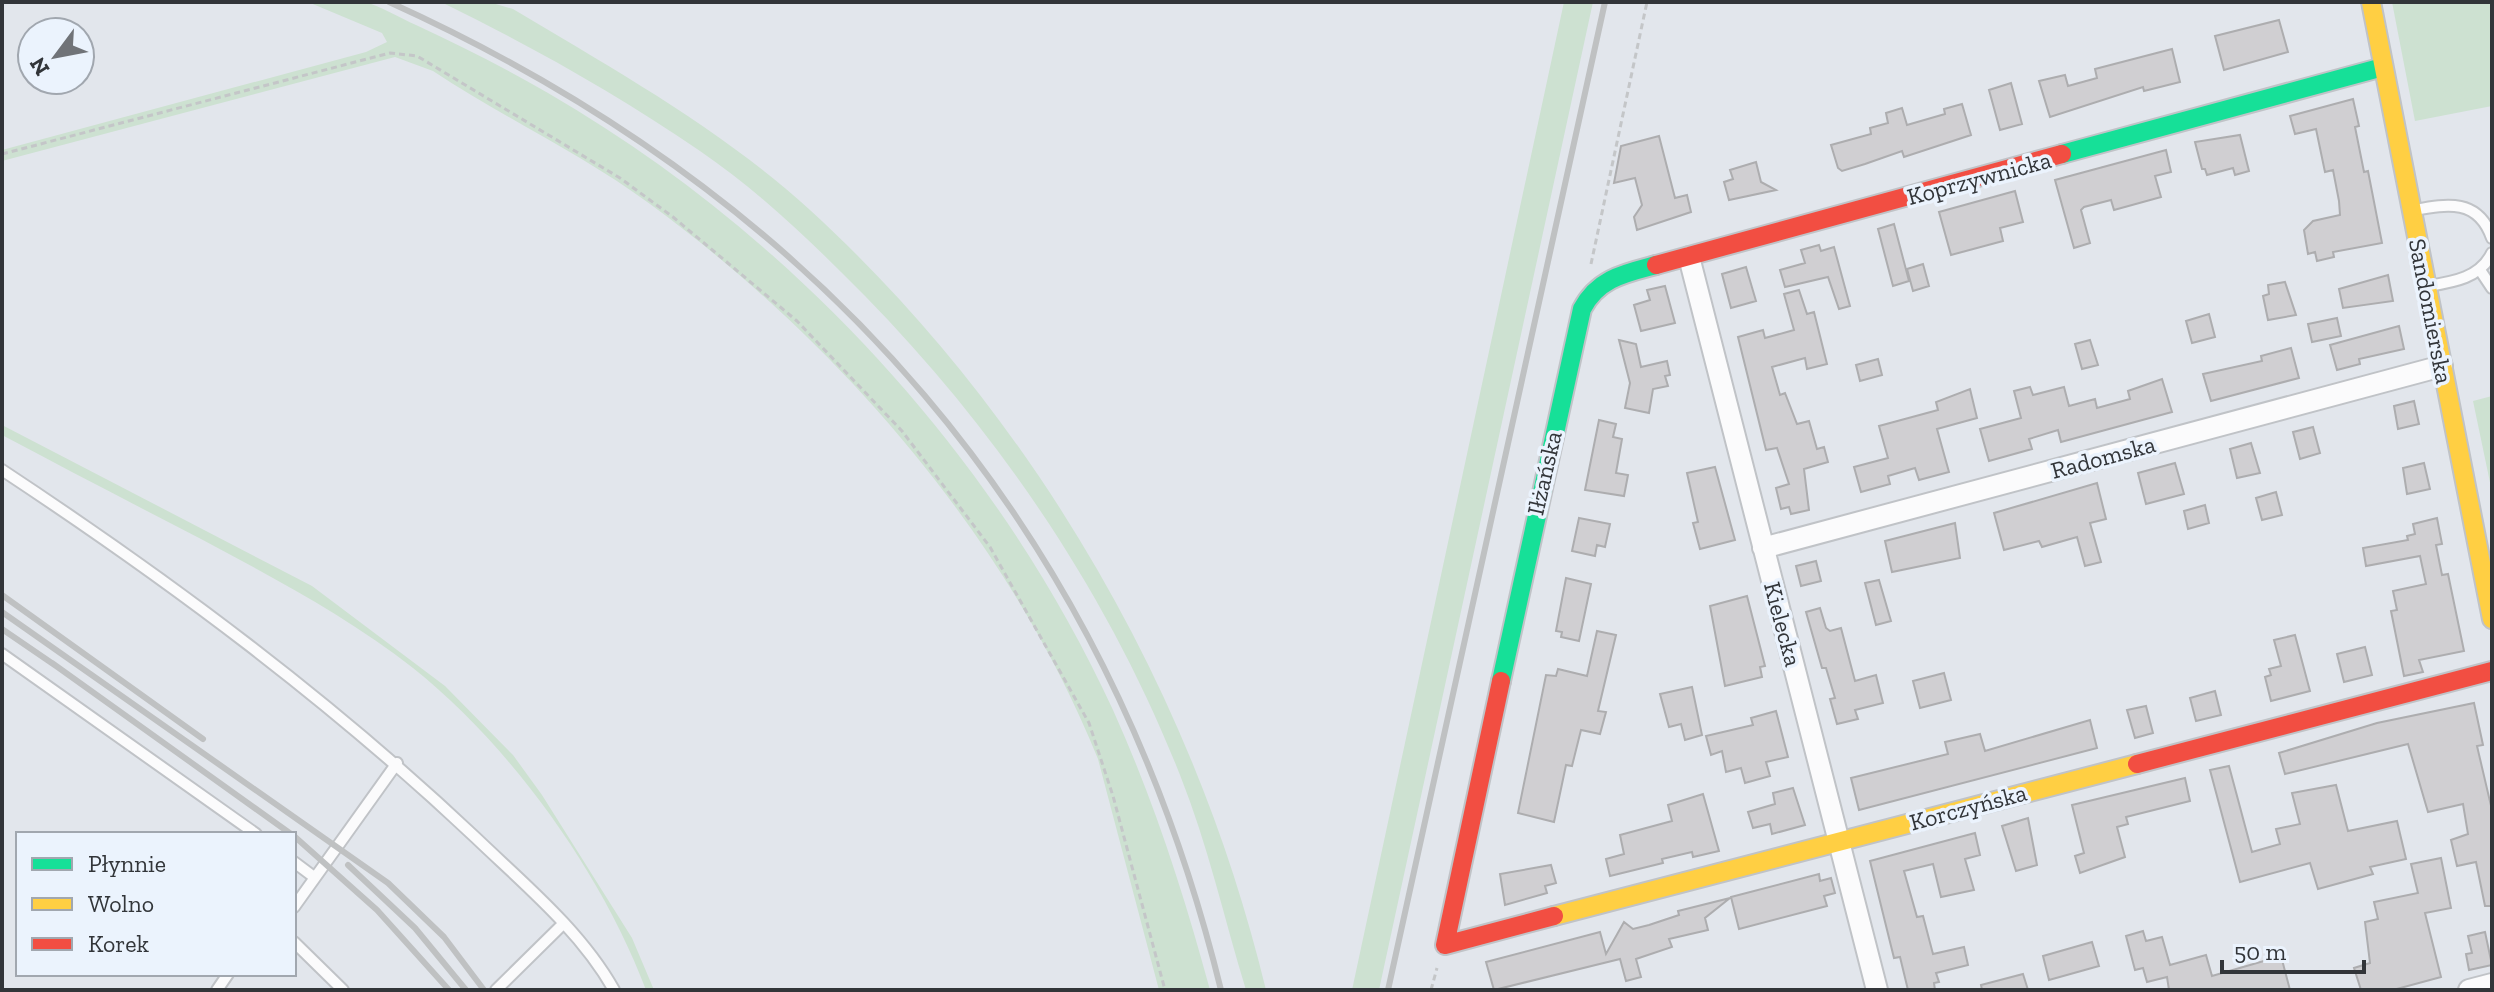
<svg xmlns="http://www.w3.org/2000/svg" width="2494" height="992" viewBox="0 0 2494 992" font-family="'Zilla Slab',serif">
  <style>
    .green { fill: #cde1d1 }
    .building { fill: #d0cfd2; stroke: #adadaf; stroke-width: 2 }
    .lines { fill: none; stroke-linecap: round; stroke-linejoin: round }
    .lane-casing { stroke: #c0c3c7; stroke-width: 14 }
    .street-casing { stroke: #c0c3c7; stroke-width: 24 }
    .fast-casing { stroke: #c0c3c7; stroke-width: 22 }
    .slow-casing { stroke: #c0c3c7; stroke-width: 22 }
    .jam-casing { stroke: #c0c3c7; stroke-width: 22 }
    .path { stroke: #c4c6c8; stroke-width: 3; stroke-dasharray: 6 4; stroke-linecap: butt }
    .lane { stroke: #fbfbfc; stroke-width: 10 }
    .street { stroke: #fbfbfc; stroke-width: 20 }
    .fast { stroke: #16e098; stroke-width: 18 }
    .slow { stroke: #ffcf43; stroke-width: 18 }
    .jam { stroke: #f24e42; stroke-width: 18 }
    .rail { stroke: #bfc1c2; stroke-width: 6 }
    .labels { text-anchor: middle; dominant-baseline: central; stroke-width: 7; stroke-linejoin: round; paint-order: stroke }
    .street-label { font-size: 24px; fill: #323539; stroke: #ebf3fd }
  </style>
  <rect width="100%" height="100%" fill="#e2e6ec"/>
  <path class="green" d="M308 2C325 2 347 0 364 2 381 6 400 18 416 25 461 46 505 68 548 93 791 234 995 454 1113 710 1154 801 1184 894 1210 990H1159L1098 759C1010 540 839 342 650 204 582 154 504 118 433 71L395 57 2 161V150L366 52 387 42 382 33Z
    M441 2H489L513 9C615 70 721 129 810 210 1034 415 1195 695 1266 990H1246C1224 918 1208 845 1180 775 1105 585 986 414 841 272 797 228 751 186 700 151 617 94 531 46 441 2Z
    M1564 2H1593L1379 990H1352Z
    M2392 2H2492V106L2415 121Z
    M2492 396V492L2473 401Z
    M2 425 312 586 445 686 513 755 542 795 632 938 654 990H646C602 873 511 746 413 668 348 617 274 578 201 539 135 505 68 470 2 435Z"/>
  <path class="building" d="M2279 20 2288 52 2224 70 2215 36Z
    M2172 49 2180 82 2144 91 2143 87 2050 117 2039 81 2065 75 2068 86 2097 78 2095 69Z
    M2011 83 2022 124 2000 130 1989 90Z
    M2353 99 2359 126 2355 127 2364 172 2368 171 2382 243 2333 252 2334 257 2317 261 2315 252 2308 254 2304 230 2313 221 2340 215 2339 201 2333 170 2325 172 2316 129 2295 134 2290 116Z
    M1962 104 1971 135 1904 157 1902 151 1865 164 1842 171 1838 168 1831 145 1871 134 1870 128 1888 123 1886 113 1902 108 1907 125 1945 114 1944 109Z
    M2240 135 2249 171 2235 175 2233 168 2207 175 2205 169H2202L2195 142Z
    M1659 136 1675 198 1687 195 1691 212 1637 230 1634 217 1642 205 1635 178 1614 183 1621 146Z
    M2166 150 2171 172 2155 176 2161 197 2114 210 2111 200 2084 207 2081 210 2090 243 2074 248 2055 180Z
    M1756 162 1761 182 1776 190 1729 200 1724 182 1733 179 1730 170Z
    M2015 191 2023 222 2000 228 2003 241 1951 255 1939 212Z
    M1894 224 1909 281 1893 286 1878 229Z
    M1819 245 1821 251 1834 247 1850 306 1839 309 1828 277 1785 287 1780 270 1805 263 1801 250Z
    M1923 264 1929 286 1913 291 1907 269Z
    M1746 267 1756 301 1731 308 1722 274Z
    M2388 275 2393 301 2343 308 2339 289Z
    M2285 282 2296 315 2268 320 2263 296 2269 294 2268 285Z
    M1665 286 1675 323 1641 331 1634 305 1650 300 1647 290Z
    M1799 290 1807 314 1814 312 1827 364 1807 369 1805 358 1772 367 1780 395 1785 393 1797 424 1809 421 1817 449 1824 447 1828 462 1804 469 1809 510 1791 514 1789 507 1781 509 1776 488 1789 484 1777 448 1766 450 1738 337 1763 330 1765 338 1794 330 1784 294Z
    M2209 314 2215 337 2192 343 2186 321Z
    M2337 318 2341 336 2312 342 2308 324Z
    M2399 326 2404 349 2359 359 2360 364 2337 370 2330 345Z
    M1619 340 1636 344 1641 367 1667 361 1670 375 1665 376 1668 386 1653 389 1649 413 1625 408 1630 383Z
    M2090 340 2098 365 2082 369 2075 344Z
    M2291 348 2299 378 2211 401 2203 374 2262 361 2261 356Z
    M1878 359 1882 375 1860 381 1856 365Z
    M2162 379 2172 412 2061 442 2058 430 2029 439 2032 449 1989 461 1980 429 2021 418 2014 391 2030 387 2033 395 2064 387 2069 406 2095 399 2097 408 2130 399 2128 391Z
    M1970 389 1977 418 1937 429 1949 472 1919 480 1915 468 1888 476 1890 484 1861 492 1854 467 1888 458 1879 426 1938 410 1936 402Z
    M2414 401 2419 424 2398 429 2394 406Z
    M1599 420 1616 424 1613 437 1622 439 1616 473 1628 475 1624 496 1585 490Z
    M2313 427 2320 453 2300 459 2293 432Z
    M2251 443 2260 473 2237 478 2230 449Z
    M2175 463 2184 494 2146 504 2138 473Z
    M2424 463 2430 489 2407 494 2403 468Z
    M1715 467 1735 540 1700 549 1693 523 1698 522 1687 473Z
    M2097 483 2106 519 2090 523 2101 562 2085 566 2077 537 2042 547 2039 541 2004 550 1994 513Z
    M2276 492 2282 515 2262 520 2256 498Z
    M2205 505 2209 523 2188 529 2184 511Z
    M1579 518 1610 524 1605 547 1597 545 1595 556 1572 551Z
    M2437 518 2442 544 2436 545 2442 575 2448 574 2464 651 2419 660 2423 672 2404 676 2391 611 2397 610 2393 591 2426 584 2420 556 2366 566 2363 548 2408 540 2407 536 2415 534 2413 524Z
    M1955 523 1960 558 1892 572 1885 541Z
    M1816 561 1821 581 1801 586 1796 566Z
    M1566 578 1591 584 1579 641 1561 637 1562 632 1556 631Z
    M1879 580 1891 621 1876 625 1865 583Z
    M1747 596 1765 666 1760 667 1762 677 1725 686 1710 606Z
    M1820 608 1826 628 1830 631 1841 628 1855 681 1876 675 1883 703 1855 710 1858 719 1837 724 1830 699 1835 698 1826 668H1822L1806 612Z
    M1597 631 1616 635 1598 711 1606 712 1600 734 1581 730 1572 766 1566 765 1554 822 1518 813 1546 675 1556 676 1558 669 1587 676Z
    M2295 635 2310 691 2271 701 2265 677 2271 675 2269 669 2281 666 2274 640Z
    M2365 647 2372 675 2344 682 2337 654Z
    M1944 673 1951 700 1920 708 1913 681Z
    M1692 687 1702 735 1685 740 1681 724 1669 727 1660 694Z
    M2215 691 2221 715 2196 721 2190 698Z
    M2474 703 2483 745 2477 746 2492 810V906H2485L2476 862 2457 866 2451 840 2468 834 2463 804 2428 812 2408 744 2285 774 2279 753 2377 723Z
    M2146 706 2153 733 2135 738 2127 710Z
    M1776 711 1788 757 1766 762 1770 776 1745 783 1741 768 1726 772 1722 751 1711 755 1706 736 1753 725 1751 718Z
    M2090 720 2097 748 1859 810 1851 778 1948 754 1945 742 1980 734 1985 751Z
    M2229 766 2252 852 2280 844 2276 829 2300 824 2292 793 2336 785 2348 831 2397 821 2406 859 2370 867 2373 874 2318 889 2310 863 2240 882 2210 770Z
    M2185 778 2190 801 2126 817 2128 824 2117 827 2125 857 2080 873 2075 856 2084 853 2072 805Z
    M1793 788 1805 825 1772 834 1770 824 1753 828 1748 812 1775 804 1773 793Z
    M1703 794 1719 851 1693 857 1692 852 1662 859 1663 863 1610 876 1606 859 1624 854 1620 835 1672 821 1668 805Z
    M2028 818 2037 865 2016 871 2002 826Z
    M1975 833 1980 855 1965 859 1974 890 1941 897 1933 864 1904 871 1917 917 1923 916 1933 954 1964 947 1968 965 1936 973 1939 982 1934 983 1935 990H1908L1900 957 1894 958 1870 861Z
    M2441 858 2451 908 2425 913 2441 977 2393 990H2361L2354 968 2370 963 2365 922 2378 919 2374 902 2418 893 2411 864Z
    M1551 865 1556 883 1545 886 1547 893 1505 905 1500 874Z
    M1819 874 1820 881 1831 878 1835 893 1824 896 1827 906 1739 929 1731 897Z
    M1730 898 1705 918 1708 930 1669 939 1672 947 1636 959 1641 977 1626 981 1620 959 1494 990 1486 962 1600 932 1606 954 1624 922 1633 929 1649 925 1679 915 1678 911Z
    M2143 931 2146 941 2162 937 2170 965 2206 955 2212 976 2281 956 2290 990H2169L2167 977 2147 982 2143 968 2135 970 2126 936Z
    M2485 932 2492 965 2469 970 2466 954 2472 953 2468 936Z
    M2092 942 2099 966 2049 980 2043 956Z
    M2023 974 2028 990H1982L1981 985Z"/>
  <g class="lines">
    <g class="lane-casing">
      <path id="lane" d="M2414 210C2447 204 2478 198 2492 238
        M2480 270 2492 288
        M2428 286C2453 282 2480 278 2492 253
        M2 470C170 581 330 700 476 838 524 884 581 931 614 990
        M2 654 256 834
        M294 862 314 877
        M294 907 397 763
        M294 942 343 990
        M217 990 228 974
        M496 990 563 924"/>
    </g>
    <g class="street-casing">
      <path id="street" d="M1689 257 1877 990
        M1763 548 2442 366
        M2469 990 2492 984"/>
    </g>
    <g class="fast-casing">
      <path id="fast" d="M2062 154 2383 67
        M1501 681 1582 309C1598 278 1626 273 1656 265"/>
    </g>
    <g class="slow-casing">
      <path id="slow" d="M2371 2 2492 619
        M1554 916 2137 764"/>
    </g>
    <g class="jam-casing">
      <path id="jam" d="M1656 265 2062 154
        M1501 681 1445 945 1554 916
        M2137 764 2492 671"/>
    </g>
    <path class="path" d="M2 154 390 53 417 56 620 178 673 217 797 321 902 431 990 547 1089 723 1113 796 1165 990
      M1591 264 1647 2
      M1431 990 1437 968"/>
    <use href="#lane" class="lane"/>
    <use href="#street" class="street"/>
    <use href="#fast" class="fast"/>
    <use href="#slow" class="slow"/>
    <use href="#jam" class="jam"/>
    <path class="rail" d="M389 2C822 198 1107 526 1221 990
      M2 595 203 739
      M2 612 388 883 444 937 484 990
      M2 629 59 668
      M52 663 291 834
      M294 836 377 910 449 990
      M348 865 415 928 466 990
      M1388 990 1605 2"/>
  </g>
  <g class="labels">
    <g class="street-label">
      <text transform="translate(1979 178) rotate(-15)">Koprzywnicka</text>
      <text transform="translate(2431 311) rotate(79)">Sandomierska</text>
      <text transform="translate(2103 457) rotate(-15)">Radomska</text>
      <text transform="translate(1544 473) rotate(-77)">Iłżańska</text>
      <text transform="translate(1783 624) rotate(75)">Kielecka</text>
      <text transform="translate(1968 807) rotate(-15)">Korczyńska</text>
    </g>
  </g>
  <rect width="2494" height="992" fill="none" stroke="#323539" stroke-width="8"/>
  <rect x="16" y="832" width="280" height="144" fill="#ebf3fd" stroke="#a1a7af" stroke-width="2"/>
  <rect x="32" y="858" width="40" height="12" fill="#16e098" stroke="#a1a7af" stroke-width="2"/>
  <text x="88" y="872" font-size="24" fill="#323539">Płynnie</text>
  <rect x="32" y="898" width="40" height="12" fill="#ffcf43" stroke="#a1a7af" stroke-width="2"/>
  <text x="88" y="912" font-size="24" fill="#323539">Wolno</text>
  <rect x="32" y="938" width="40" height="12" fill="#f24e42" stroke="#a1a7af" stroke-width="2"/>
  <text x="88" y="952" font-size="24" fill="#323539">Korek</text>
  <g transform="translate(56 56) rotate(238)"><circle r="38" fill="#ebf3fd" stroke="#a1a7af" stroke-width="2"/>
  <path d="M0-6L14 30L0 20L-14 30Z" fill="#707378"/>
  <text y="-12" font-size="22" font-weight="bold" text-anchor="middle" fill="#323539">N</text>
  </g>
  <path d="M2222 960v12h142v-12" fill="none" stroke="#323539" stroke-width="4"/>
  <text x="2234" y="960" font-size="24" fill="#323539" stroke="#ebf3fd" stroke-width="6" paint-order="stroke">50 m</text>
</svg>
